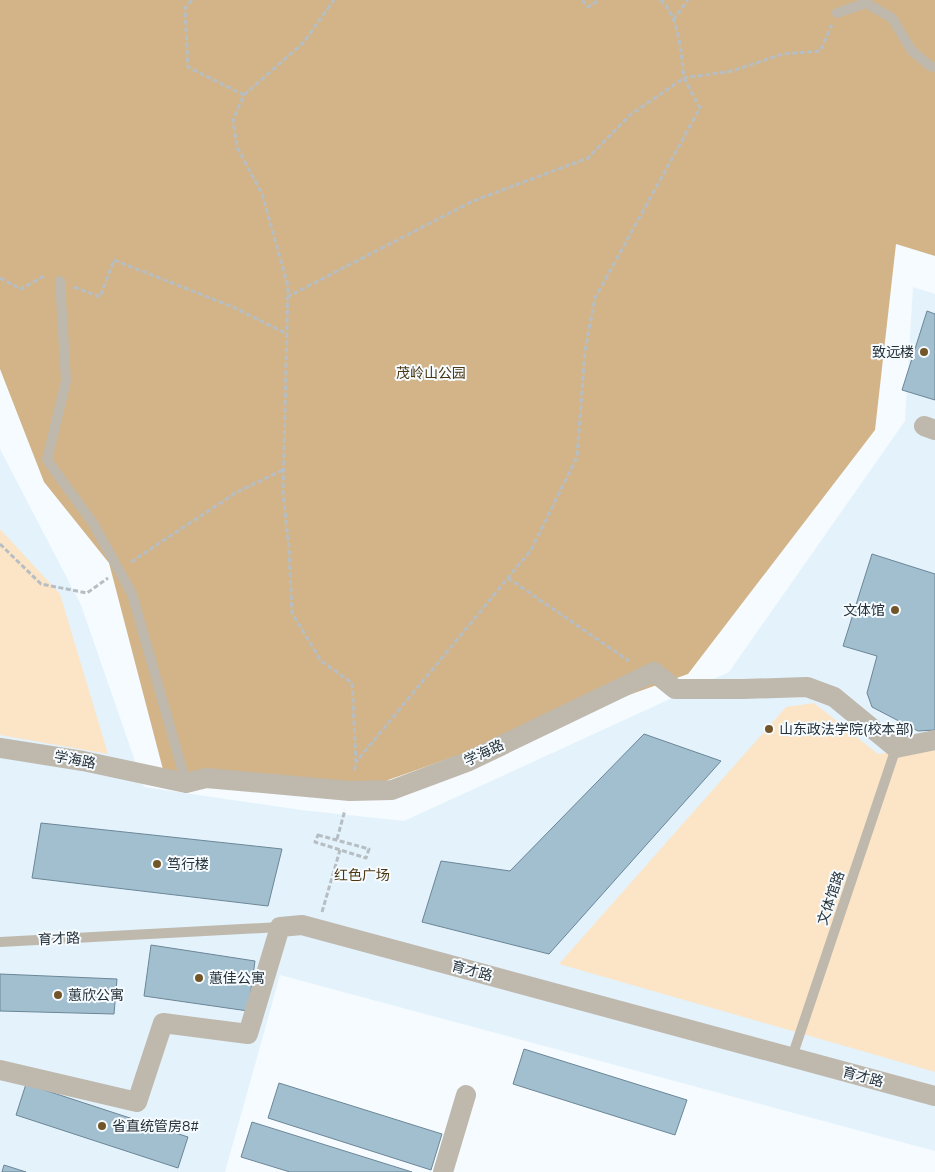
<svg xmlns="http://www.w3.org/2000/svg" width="935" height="1172" viewBox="0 0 935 1172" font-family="'Nunito Sans','Noto Sans SC',sans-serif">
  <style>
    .built { fill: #e3f2fb }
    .green { fill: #fbe5c6 }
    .forest { fill: #d2b488 }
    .building { fill: #a2bfd0; stroke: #6b8697 }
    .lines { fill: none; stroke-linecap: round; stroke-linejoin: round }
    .path { stroke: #b6bec3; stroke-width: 3; stroke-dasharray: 5 2.5; stroke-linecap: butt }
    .service { stroke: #bfb8ad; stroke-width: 10 }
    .minor { stroke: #bfb8ad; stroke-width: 20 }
    .poi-dot { fill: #725629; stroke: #f5fbff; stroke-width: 2 }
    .labels { text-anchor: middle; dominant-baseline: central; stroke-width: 4; stroke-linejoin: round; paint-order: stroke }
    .poi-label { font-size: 14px; fill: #263239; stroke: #f5fbff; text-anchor: start }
    .park-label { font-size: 14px; fill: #4c3713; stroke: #f5fbff }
    .street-label { font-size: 14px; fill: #263239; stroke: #f5fbff }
  </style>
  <rect width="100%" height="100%" fill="#f5fbff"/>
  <path class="built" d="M913 287 935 294V1151L280 975 225 1172H0V449L81 605 144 787 301 810 404 821 729 672 905 421Z"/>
  <path class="green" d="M0 529 60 594 108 754 0 735Z
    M814 703 878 754 935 747V1072L559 964 786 707Z"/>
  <path class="forest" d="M0 0H935V256L896 244 875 430 688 674 357 791 166 781 109 563 44 482 0 369Z"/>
  <path class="building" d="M927 311 935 314V400L902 390Z
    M872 554 935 574V730L918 731 872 707 867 693 877 656 843 646Z
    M644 734 721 761 549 954 422 922 441 861 510 871Z
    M41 823 282 849 268 906 32 878Z
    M151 945 255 961 248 1011 144 996Z
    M0 974 117 979 114 1014 0 1011Z
    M524 1049 687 1100 675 1135 513 1084Z
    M279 1083 442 1134 431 1170 268 1118Z
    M26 1084 188 1137 178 1168 16 1115Z
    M252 1122 412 1172H290L241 1157Z
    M4 1165 26 1172H2Z"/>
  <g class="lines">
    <path class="path" d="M192 0 185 8 188 67 244 95 233 120 237 147 262 194 288 286 283 493 289 549 292 613 321 661 352 683 356 762 354 773
      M582 0 588 7 599 0
      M660 0C680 15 681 55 684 78L732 71 783 54 820 51 832 25
      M673 20 688 0
      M244 95 303 43 334 0
      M0 278 21 289 46 275
      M74 287 100 297 114 260 233 307 287 334
      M287 297 473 201 588 158 630 115 684 78 700 108 595 298 585 351 577 457 531 550 356 762
      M0 544 41 584 87 593 108 578
      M131 562 237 492 283 470
      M508 578 629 661
      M318 835 369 849 366 858 315 842Z
      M337 839 345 810
      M322 912 340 850"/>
    <path class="service" d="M837 13 866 3 892 18 912 51 930 66 935 67
      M60 281 66 381 47 460 93 523 132 594 186 783
      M0 942 280 927
      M792 1057 896 748"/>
    <path class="minor" d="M924 426 935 430
      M0 748 83 761 186 783 206 778 350 791 392 790 467 762 654 672 675 689H743L807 687 834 697 896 748 935 740
      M0 1070 137 1102 163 1023 248 1034 280 927 302 925 935 1096
      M443 1172 466 1095"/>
  </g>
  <g class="poi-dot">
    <circle cx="924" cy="352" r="5"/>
    <circle cx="895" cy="610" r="5"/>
    <circle cx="769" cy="729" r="5"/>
    <circle cx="157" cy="864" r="5"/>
    <circle cx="199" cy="978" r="5"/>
    <circle cx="58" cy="995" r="5"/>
    <circle cx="102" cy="1126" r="5"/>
  </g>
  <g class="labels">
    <g class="poi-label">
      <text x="914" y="352" text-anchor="end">致远楼</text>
      <text x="885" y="610" text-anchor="end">文体馆</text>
      <text x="779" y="729">山东政法学院(校本部)</text>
      <text x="167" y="864">笃行楼</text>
      <text x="209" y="978">蕙佳公寓</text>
      <text x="68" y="995">蕙欣公寓</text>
      <text x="112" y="1126">省直统管房8#</text>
    </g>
    <g class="park-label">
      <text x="431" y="373">茂岭山公园</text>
      <text x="362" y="875">红色广场</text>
    </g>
    <g class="street-label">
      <text transform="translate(484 753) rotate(-25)">学海路</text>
      <text transform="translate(75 760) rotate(10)">学海路</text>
      <text transform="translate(831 898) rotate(-71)">文体馆路</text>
      <text transform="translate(59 939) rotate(-3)">育才路</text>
      <text transform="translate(472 971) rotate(15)">育才路</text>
      <text transform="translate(863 1077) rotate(15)">育才路</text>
    </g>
  </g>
</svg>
